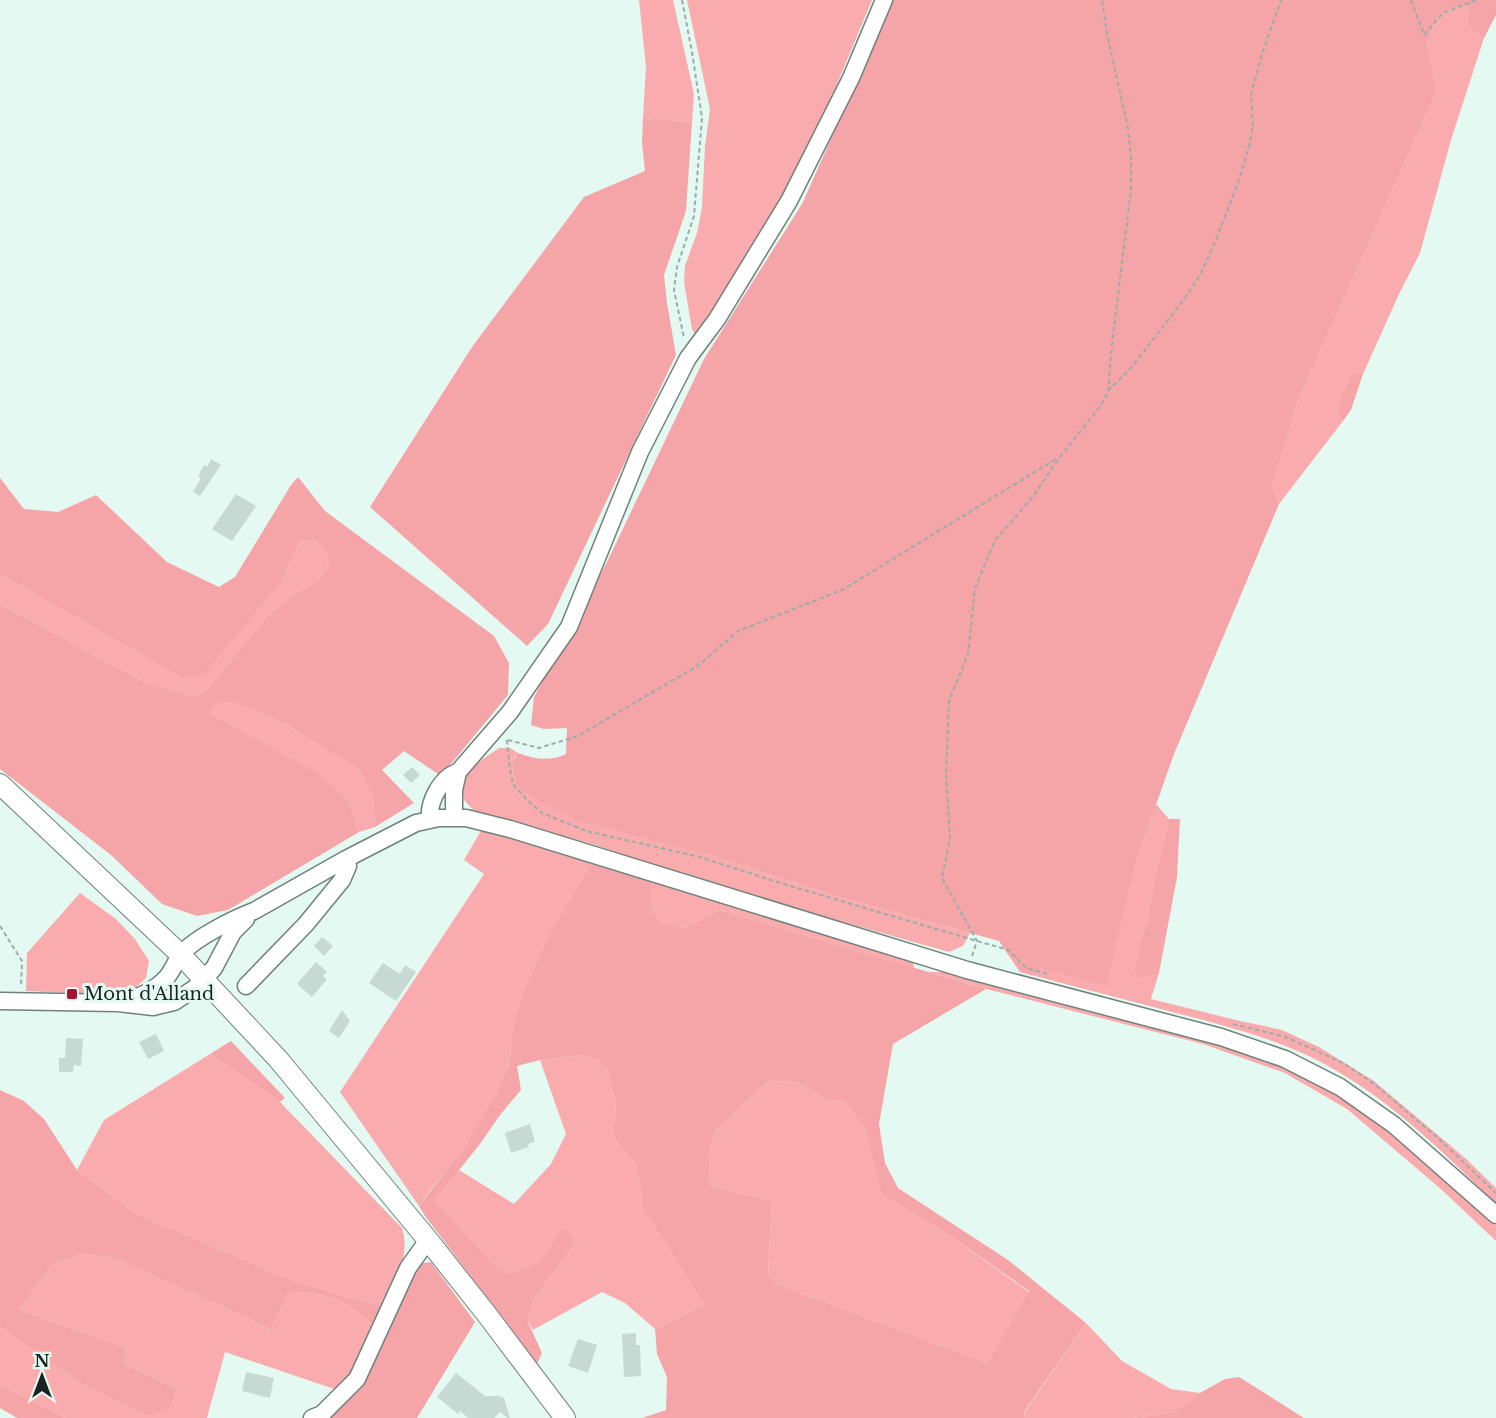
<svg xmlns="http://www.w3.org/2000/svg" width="1496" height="1418" viewBox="0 0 1496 1418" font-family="'Libre Baskerville',serif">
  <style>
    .green { fill: #f9abad }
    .forest { fill: #f5a5a7; fill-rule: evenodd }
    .building { fill: #c6dad3 }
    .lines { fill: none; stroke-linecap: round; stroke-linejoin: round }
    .minor-casing { stroke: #6f827b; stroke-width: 19 }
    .major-casing { stroke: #6f827b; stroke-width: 22 }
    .path { stroke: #9caca6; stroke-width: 2; stroke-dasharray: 4.5 3; stroke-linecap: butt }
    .minor { stroke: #fff; stroke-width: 16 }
    .major { stroke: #fff; stroke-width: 20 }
    .poi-dot { fill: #a91233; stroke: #e4f9f2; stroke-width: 2 }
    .labels { text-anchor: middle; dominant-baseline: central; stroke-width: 6; stroke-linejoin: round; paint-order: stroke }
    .poi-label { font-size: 18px; fill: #1b2320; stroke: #e4f9f2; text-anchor: start }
  </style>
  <rect width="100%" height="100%" fill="#e4f9f2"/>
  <path class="green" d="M639 0H673L694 94 692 122 643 118 646 67Z
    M687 0H872L820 125 772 218 696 336 692 329 684 282 685 266 697 233 702 207 705 146 710 109Z
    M1471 6 1477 33 1484 38 1451 140 1420 253 1400 292 1363 374H1351L1340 398 1337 412 1343 421 1279 504 1272 486 1299 399 1437 91 1427 44 1437 18 1453 7Z
    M301 540H314L325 551 329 566 319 580 290 597 267 616 204 693 190 696 146 683 0 604V574L183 679 283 579Z
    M235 703 284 723 359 770 373 797 375 827 359 832 349 801 322 777 210 713 217 704Z
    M499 748H510L518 753C516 756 513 758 513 761 509 775 521 788 529 796L839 897 970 933 963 946 949 952 769 901 661 867 589 843 498 819 473 810 464 800 462 785 467 770Z
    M1156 804 1169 819 1155 875 1147 923 1143 979 1159 973 1151 999 1236 1020 1282 1030 1319 1047 1374 1081 1465 1158 1496 1188V1204C1446 1155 1396 1105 1335 1070 1286 1041 1230 1027 1176 1013 1128 1000 1079 988 1031 975L1039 968 1135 864Z
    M483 827 591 863 554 925 511 1053C504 1086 485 1118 465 1146 451 1166 433 1185 419 1206L340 1092 484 874 464 860Z
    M651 881 912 957 914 968 719 910 685 928 661 922 651 908Z
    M80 893 116 919 135 939 149 961 146 978 133 990 113 995 26 991 27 953Z
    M929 972H955L1175 1027 1301 1070 1392 1127 1496 1225V1241L1442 1190 1347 1109 1285 1073 1203 1044 986 989Z
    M210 1054 280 1102 402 1228C411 1256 395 1282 383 1307L296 1282 135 1213 77 1170 104 1120Z
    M586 1055 598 1060 607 1069 616 1104 613 1136 625 1153 636 1164 641 1191 642 1208 704 1304 655 1329 625 1303 602 1292 533 1330 527 1320 534 1299 576 1242 564 1229 538 1262 511 1274 498 1269 435 1200 459 1170 514 1204 551 1164 566 1134 540 1060Z
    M793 1081 814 1091 825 1100 844 1101 865 1129 881 1194 943 1231 1029 1292 987 1363 777 1284 768 1274 772 1201 710 1186 709 1157 715 1132 767 1082Z
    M80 1254 111 1257 250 1319 269 1330 286 1293C327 1291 344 1300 375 1326L361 1359 340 1391 225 1352 207 1418H66L0 1384V1327L86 1387 149 1416 175 1388 124 1364 126 1348 20 1310 50 1267Z
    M1086 1323 1122 1361 1171 1389 1200 1393 1177 1412 1133 1418H1025L1024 1413Z"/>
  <path class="forest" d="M893 0H1496V15L1484 38 1477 33 1468 24 1470 6 1453 7 1437 18 1427 44 1437 91 1299 399 1272 486 1279 504 1174 754 1135 864 1106 986 1040 968 1031 975 1020 972 999 941 839 897 707 854 576 820 529 796 518 785 513 774 512 762 518 753C534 759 550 762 566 754L567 728 544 729 531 725 534 697 607 562 704 359 802 204Z
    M643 118 692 122 686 211 664 275 667 303 676 355 548 624 527 646 370 507 472 347 584 197 645 171 642 143Z
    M1351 374H1363L1351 410 1343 421 1337 412 1340 398Z
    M298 477 325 511 494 636 509 663 508 695 441 776 404 751 382 770 414 803 375 827 373 797 359 770 284 723 235 703 217 704 210 713 322 776 349 801 359 832 228 910 197 916 162 904 111 855 0 769V604L146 683 191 696 204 693 267 616 290 597 319 580 329 566 325 551 314 540H301L283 579 204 674 183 679 0 574V478L24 509 58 512 96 495 167 562 219 587 235 577 291 485Z
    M1169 819H1180L1177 877 1159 973 1143 979 1134 971 1147 923 1155 875Z
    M591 863 651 881V908L661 922 685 928 719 910 986 989 893 1044 879 1124 885 1163 898 1188 1008 1260 1086 1323 1024 1412 1025 1418H642L666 1410 667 1377 657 1354 655 1329 704 1304 642 1208 641 1191 636 1164 625 1153 613 1136 616 1104 607 1069 598 1060 586 1055 540 1060 517 1066 521 1090 500 1115 480 1144 435 1200 498 1269 511 1274 538 1262 564 1228 576 1242 534 1299 527 1320 542 1353 537 1364 425 1216 419 1206 465 1146 496 1095 508 1066 511 1053 514 1025 522 997 554 925ZM793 1081 814 1091 825 1100 844 1101 865 1129 881 1194 943 1231 1029 1291 987 1363 777 1284 768 1274 772 1201 710 1186 709 1157 715 1132 767 1082Z
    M231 1041 285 1098 280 1102 210 1054Z
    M0 1090 24 1101 44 1119 77 1170 135 1213 296 1282 383 1307 375 1326C344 1300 327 1291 287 1293L270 1330 250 1319 111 1257 80 1254 50 1267 20 1310 126 1348 124 1364 175 1388 174 1397 169 1408 149 1416 86 1387 0 1327Z
    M431 1262 475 1322 417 1418H326L418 1264Z
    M1239 1377 1304 1418H1133L1176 1412 1200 1393 1225 1379Z
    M0 1384 66 1418H17L0 1408Z"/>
  <path class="building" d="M211 459 221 465 200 496 193 492 201 478 198 476 204 465 207 467Z
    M236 494 256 506 232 541 212 529Z
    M412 767 420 775 411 783 403 775Z
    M322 937 333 946 324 956 314 946Z
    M316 962 327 972 323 976 327 979 312 997 297 984Z
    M383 963 400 974 405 965 416 972 396 1001 369 983Z
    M342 1010 350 1021 339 1038 329 1031Z
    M156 1034 164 1051 148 1059 139 1042Z
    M66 1038 83 1039 81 1066 74 1065 73 1072H59V1058H65Z
    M530 1124 535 1142 528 1144 529 1147 511 1153 505 1133Z
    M636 1333V1345H640L641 1376 624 1377 622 1334Z
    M578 1339 597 1345 588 1373 568 1366Z
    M246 1372 274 1378 270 1398 242 1391Z
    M456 1373 485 1396H499L504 1398 510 1418H508L500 1412 494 1418H468L460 1411 458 1414 437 1397Z"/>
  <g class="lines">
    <g class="minor-casing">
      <path id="minor" d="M454 818V790L458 772
        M430 819C428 802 441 777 458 772L510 712 569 627 640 452 688 358 717 319 789 201 851 78 884 0
        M246 986 306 924 342 880 348 866 346 859
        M0 1001 118 1003 153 1007 174 1002 195 988 204 979 214 968 233 932 246 919
        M118 1003C136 998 154 992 167 977 173 970 176 960 182 953 197 937 233 919 254 911L346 859 416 823 439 818H466L510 829 967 970 1221 1037 1285 1059 1340 1087 1394 1125 1496 1215
        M312 1418 322 1414 357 1379 408 1268 428 1240"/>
    </g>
    <g class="major-casing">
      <path id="major" d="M0 784 181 955 278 1059 428 1240 488 1316 565 1418"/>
    </g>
    <path class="path" d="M682 0 692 52 702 118 694 216 677 267 674 290 684 338
      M1411 0 1424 35 1443 13 1476 0
      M1108 391 1132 367 1185 298 1201 273 1216 240 1240 177 1249 147 1253 125 1251 95 1262 54 1281 0
      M507 740 510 770 513 784 527 800 542 813 586 831 696 856 787 885 977 941 1009 950 1026 968 1048 974
      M508 740 539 748 578 736 699 665 738 631 844 589 1056 459
      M0 926 22 961 21 986
      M972 956 977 941 942 878 950 838 946 774 949 701 968 654 975 588 995 540 1032 498 1059 458 1099 408 1108 392 1112 344 1131 190V158L1128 128 1107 34 1102 0
      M1233 1024 1286 1037 1343 1063 1373 1083 1438 1138 1496 1193"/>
    <use href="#minor" class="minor"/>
    <use href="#major" class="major"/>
  </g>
  <rect class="poi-dot" x="66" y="988" width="12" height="12" rx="3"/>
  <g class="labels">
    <g class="poi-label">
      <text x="84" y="994">Mont d'Alland</text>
    </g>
  </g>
  <g transform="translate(42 1376)" stroke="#e4f9f2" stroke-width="4.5" paint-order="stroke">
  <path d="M0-4.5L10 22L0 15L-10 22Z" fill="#1b2320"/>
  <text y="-9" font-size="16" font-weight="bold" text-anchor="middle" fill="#1b2320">N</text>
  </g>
</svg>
